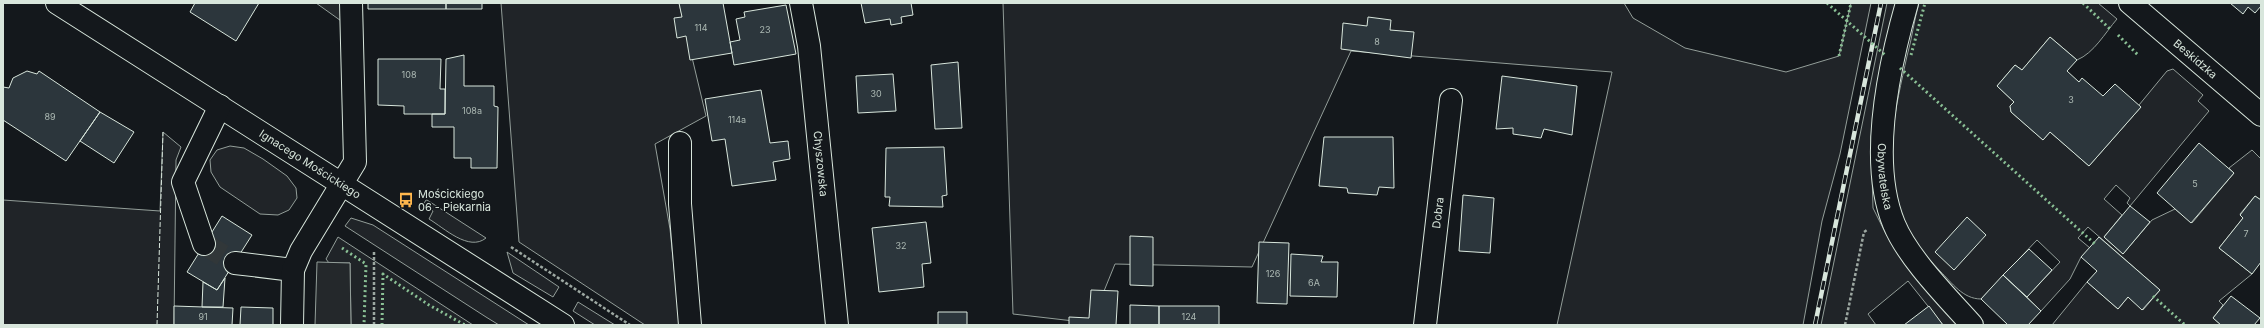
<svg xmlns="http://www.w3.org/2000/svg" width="2264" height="328" viewBox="0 0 2264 328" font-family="Inter,sans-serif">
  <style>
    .green { fill: #202428; stroke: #939e99 }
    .parking { fill: #24282b; stroke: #939e99 }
    .building { fill: #2c363c; stroke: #d8e6dc }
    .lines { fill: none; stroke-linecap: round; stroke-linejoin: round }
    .minor-tunnel { stroke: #313739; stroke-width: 22; stroke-dasharray: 22 11; stroke-linecap: butt }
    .minor-casing { stroke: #d8e6dc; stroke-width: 24 }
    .path { stroke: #9da8a2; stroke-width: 2.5; stroke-dasharray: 3 2; stroke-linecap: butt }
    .minor { stroke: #14181c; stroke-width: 22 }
    .rail-casing { stroke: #d8e6dc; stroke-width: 4.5 }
    .rail { stroke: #14181c; stroke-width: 3; stroke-dasharray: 9; stroke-linecap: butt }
    .hedge { stroke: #8ac095; stroke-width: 3; stroke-dasharray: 2 3; stroke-linecap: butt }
    .fence { stroke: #d8e6dc; stroke-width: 1; stroke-dasharray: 5 2; stroke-linecap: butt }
    .labels { text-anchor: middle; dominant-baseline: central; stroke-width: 3; stroke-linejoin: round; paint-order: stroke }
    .number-label { font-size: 9px; fill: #adbab4 }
    .street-label { font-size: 11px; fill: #d8e6dc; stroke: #14181c }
    .poi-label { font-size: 11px; fill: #d8e6dc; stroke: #14181c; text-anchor: start }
  </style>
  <rect width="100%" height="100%" fill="#14181c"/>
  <path class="green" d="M501 3H679L706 116 655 144 670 229 680 325H645L519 242Z
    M1003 3H1624L1633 18 1685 48 1786 72 1839 56 1851 3H1871L1840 154 1822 221 1803 325H1557L1612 72 1351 51 1252 267 1115 264 1091 323 1013 314Z
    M1887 3H1897L1890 26 1871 137 1873 208 1886 234 1960 325H1943L1908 281 1868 314 1876 325H1821Z
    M1919 3H2098L2117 19C2105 33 2094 53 2077 60L2050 37 2022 70 2015 65 1997 86 2014 102 2010 106 2011 112 2043 140 2050 132 2089 166 2141 107 2139 105 2167 71 2173 69 2203 95 2198 101 2209 111 2130 206 2127 203 2130 198 2116 185 2104 199 2122 215 2104 237 2123 254 2152 220 2175 209 2192 223 2234 173 2229 168 2252 150 2261 159V200L2255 196 2240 214 2243 218 2219 248 2252 274 2219 301 2223 305 2213 318 2221 325H2052L2087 282 2118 309 2128 297 2143 310 2160 290 2088 227 2078 238 2090 248 2081 257 2070 279 2041 311 2027 297 2060 262 2037 240 1981 299C1963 299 1952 283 1940 271 1924 254 1908 237 1900 215 1881 164 1896 107 1907 56 1912 39 1914 20 1919 3Z
    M163 132 181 147 176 160 174 325H3V200L160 211Z
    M230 146 244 148 263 159 287 176 296 188 297 198 289 210 278 215 260 214 220 187 211 172 210 160 217 150Z
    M426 200H427L486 238C469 252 444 228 429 219L433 211 423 205Z
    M351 218 373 225 529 325H499L486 317 345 226Z
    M338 237 473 325H351L350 263H329L326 259Z
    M507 252 559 287 553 297 513 273Z
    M578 302 615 325H595L573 311Z"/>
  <path class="parking" d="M316 3H351V28Z
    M317 262 350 263 351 325H315Z"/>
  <path class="building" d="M195 3H259L236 41 190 12Z
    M368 3H446V9H368Z
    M446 3H482V9H446Z
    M679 3H723L732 53 690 60 686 36 677 38 674 18 682 17Z
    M861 3H911L913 15 901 17 902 23 891 25 890 19 865 23Z
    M2230 3H2261V6L2255 13 2248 7 2243 14Z
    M786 5 796 54 734 65 730 42 740 40 736 19 745 17 744 12Z
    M1368 17 1391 20 1390 30 1414 32 1411 58 1341 49 1343 23 1367 26Z
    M2050 37 2077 60 2067 71 2079 82 2082 78 2103 96 2115 84 2141 107 2089 166 2050 132 2043 140 2011 112 2010 106 2014 102 1997 86 2015 65 2022 70Z
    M464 55V86H494V106L498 107 497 168H471V158H454V127H432V114H445L446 59Z
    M378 59H441L440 89H445V114H404V106L378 105Z
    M958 62 962 128 935 129 931 65Z
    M27 71 37 74 39 71 100 112 66 161 3 120V87L9 88 13 78Z
    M893 74 896 111 858 113 856 76Z
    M1502 76 1577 86 1572 135 1544 129 1541 138 1513 134V128L1496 129Z
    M761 90 770 143 788 141 790 159 773 162 776 180 732 186 725 139 712 141 705 99Z
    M100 112 134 132 114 163 80 141Z
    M1324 137H1393L1394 188 1379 187 1377 195 1348 193 1347 188 1319 186Z
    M2199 143 2234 173 2191 223 2157 193Z
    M944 147 947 195 942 196 943 207 889 206 890 197H885L886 148Z
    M1463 195 1494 198 1490 253 1459 251Z
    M2255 196 2261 200V262L2252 274 2219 248 2243 218 2240 215Z
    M2130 206 2150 222 2123 254 2104 237Z
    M222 216 252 235 217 290 187 272Z
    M1967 217 1986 235 1954 270 1935 252Z
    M926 222 931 263 922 264 924 287 879 292 872 228Z
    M1130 236 1153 237V286L1130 285Z
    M2099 237 2160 290 2142 310 2128 297 2118 309 2087 282 2097 271 2081 257Z
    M1259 242 1289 243 1287 304 1257 303Z
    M2029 249 2052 270 2027 297 2003 275Z
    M1291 254 1323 256 1321 262H1338L1337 297 1290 296Z
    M2003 275 2041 311 2028 325H2008L1981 299Z
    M225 278 223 307H202L203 282 217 290Z
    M1091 290 1118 291 1116 325H1069V317L1089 318Z
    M2231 296 2260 318 2254 325H2221L2213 318Z
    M1130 305 1159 306V325H1130Z
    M174 306 233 308 232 325H174Z
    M1159 306H1219V325H1159Z
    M1929 306 1943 325H1904Z
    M241 307 273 308V325H240Z
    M938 312H967V325H938Z"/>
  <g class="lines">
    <path class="minor-tunnel" d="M204 244 235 263"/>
    <g class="minor-casing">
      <g id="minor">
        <path id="s1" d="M57 3 563 325"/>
        <path id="s2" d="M801 3 809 46 837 325"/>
        <path id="s3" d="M1907 3C1889 66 1868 161 1894 224 1908 258 1947 297 1972 325"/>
        <path id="s4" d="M2130 3 2261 115"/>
        <path d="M680 143V204L690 325"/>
        <path d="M204 244 183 182 220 106"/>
        <path d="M235 263 293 270"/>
        <path d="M292 325 293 270 301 251 355 162 351 3"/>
        <path id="s5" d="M1425 325 1451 100"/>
      </g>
    </g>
    <path class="path" d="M511 247 630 325
      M374 325V252
      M1845 325 1864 232 1867 230"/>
    <use href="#minor" class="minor"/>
    <g class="rail-casing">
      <path id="rail" d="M1815 325 1881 3"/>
    </g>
    <use href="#rail" class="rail"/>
    <path class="hedge" d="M1827 3 1885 55
      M2083 3 2111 30
      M2118 35 2139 56
      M1911 55 1925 3
      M1839 56 1851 3
      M1900 68 2095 244
      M342 248 366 264 364 325
      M2153 296 2185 325
      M382 325 383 274 429 305 465 325"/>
    <path class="fence" d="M157 325 163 132"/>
  </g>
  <defs>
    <g id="bus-bare" transform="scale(1.2)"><path d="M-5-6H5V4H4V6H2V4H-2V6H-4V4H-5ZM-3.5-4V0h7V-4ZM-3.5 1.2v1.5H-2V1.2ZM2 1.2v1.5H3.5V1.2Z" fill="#ffb74d" stroke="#14181c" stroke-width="2.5" paint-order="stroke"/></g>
  </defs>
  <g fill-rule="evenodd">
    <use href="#bus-bare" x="406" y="200"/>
  </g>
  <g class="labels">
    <g class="number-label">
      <text x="701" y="27">114</text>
      <text x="765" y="29">23</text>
      <text x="1377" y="41">8</text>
      <text x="409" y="74">108</text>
      <text x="876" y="93">30</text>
      <text x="2071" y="99">3</text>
      <text x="472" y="110">108a</text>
      <text x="50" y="116">89</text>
      <text x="737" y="119">114a</text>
      <text x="2195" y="183">5</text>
      <text x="2246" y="233">7</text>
      <text x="901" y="245">32</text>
      <text x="1273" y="273">126</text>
      <text x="1314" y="282">6A</text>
      <text x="203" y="316">91</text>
      <text x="1189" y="316">124</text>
    </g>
    <g class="street-label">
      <text stroke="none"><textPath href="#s4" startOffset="86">Beskidzka</textPath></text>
      <text stroke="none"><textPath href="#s1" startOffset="300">Ignacego Mościckiego</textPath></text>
      <text stroke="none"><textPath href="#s2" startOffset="162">Chyszowska</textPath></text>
      <text stroke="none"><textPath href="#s3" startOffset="176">Obywatelska</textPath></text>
      <text stroke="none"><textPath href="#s5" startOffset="113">Dobra</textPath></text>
    </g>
    <g class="poi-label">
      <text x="418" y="194">Mościckiego<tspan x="418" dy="13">06 - Piekarnia</tspan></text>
    </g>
  </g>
  <rect width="2264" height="328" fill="none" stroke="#d8e6dc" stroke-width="8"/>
</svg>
